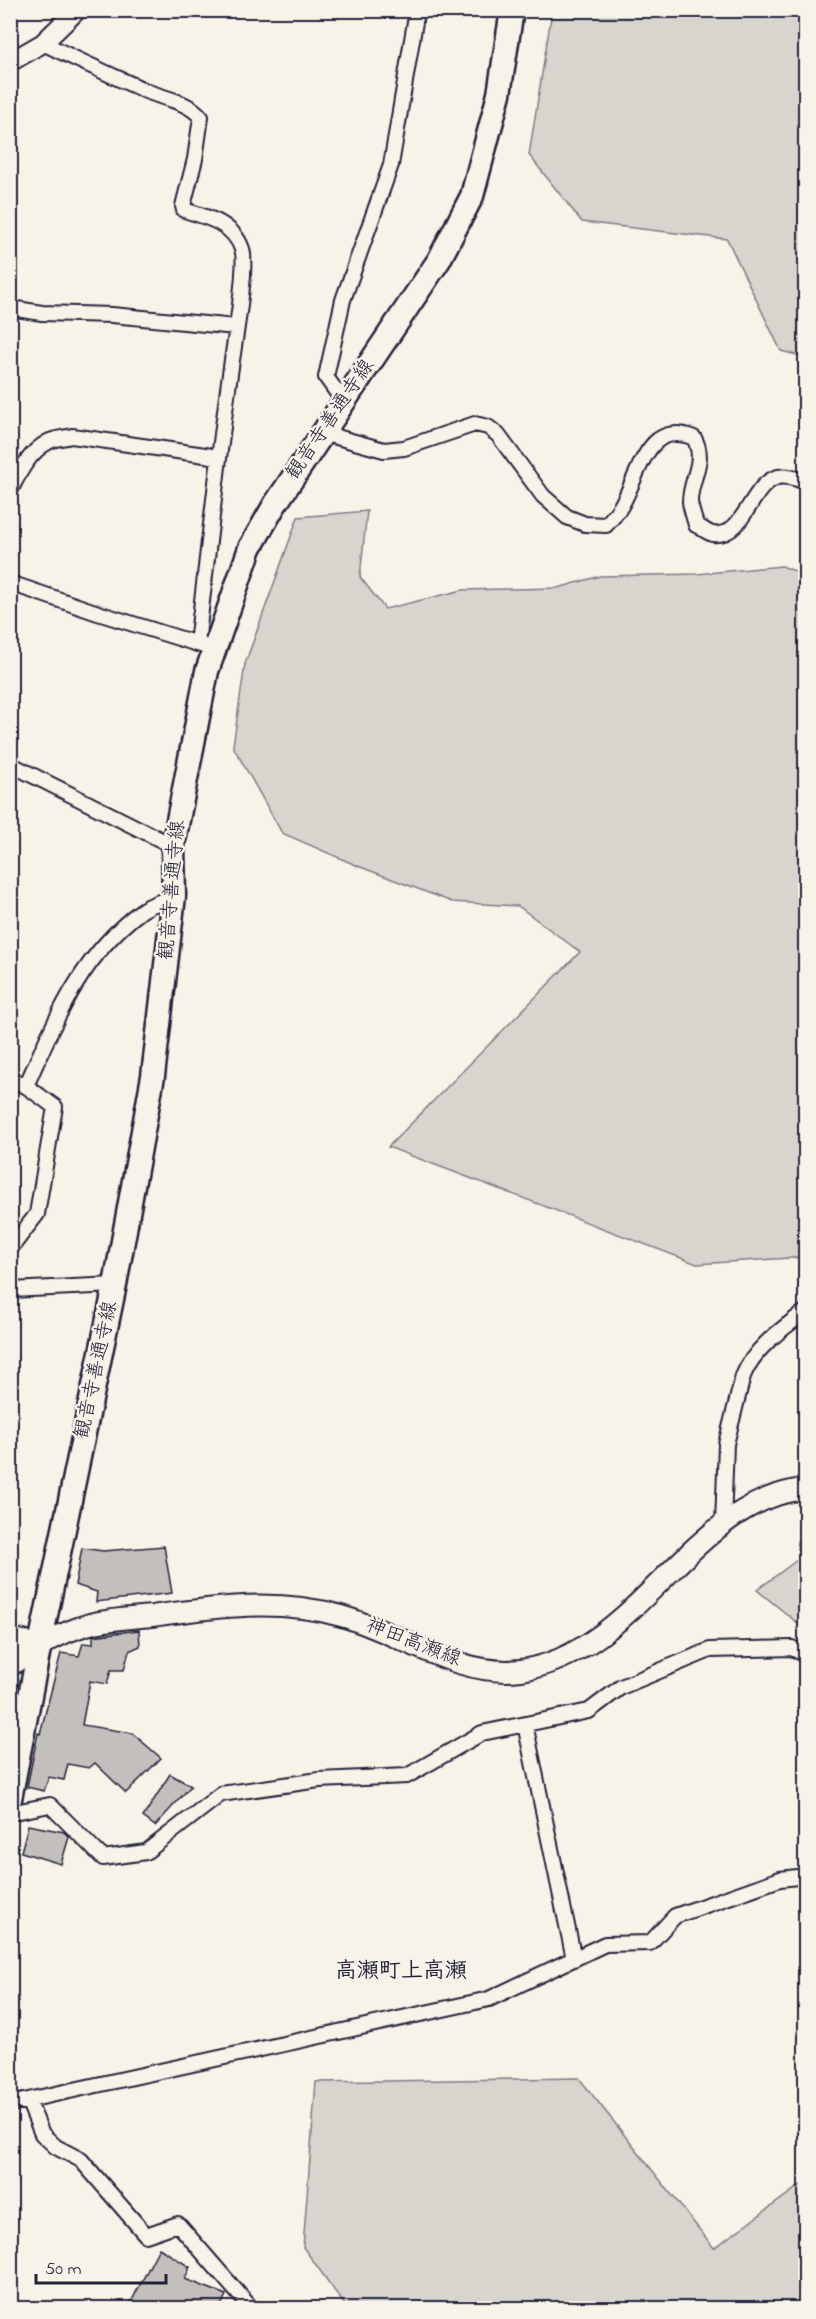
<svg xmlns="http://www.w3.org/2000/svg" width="816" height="2319" viewBox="0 0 816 2319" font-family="'Indie Flower','Klee One',sans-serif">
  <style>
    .green { fill: #d8d5cf; stroke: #7d7c85; stroke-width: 1.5 }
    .building { fill: #c2bfbd; stroke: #22223b; stroke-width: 1.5 }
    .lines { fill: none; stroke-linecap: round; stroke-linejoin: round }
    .minor-casing { stroke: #22223b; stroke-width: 18 }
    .tertiary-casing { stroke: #22223b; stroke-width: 22 }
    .secondary-casing { stroke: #22223b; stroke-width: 24 }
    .primary-casing { stroke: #22223b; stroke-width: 27 }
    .minor { stroke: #f7f3e8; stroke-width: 14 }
    .tertiary { stroke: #f7f3e8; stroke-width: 18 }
    .secondary { stroke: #f7f3e8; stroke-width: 20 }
    .primary { stroke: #f7f3e8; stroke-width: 22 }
    .labels { text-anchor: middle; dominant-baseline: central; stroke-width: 5; stroke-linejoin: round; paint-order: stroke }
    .street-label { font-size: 20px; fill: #22223b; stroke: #f7f3e8 }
    .quarter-label { font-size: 22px; font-weight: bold; fill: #22223b; stroke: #f7f3e8 }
  </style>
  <rect width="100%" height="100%" fill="#f7f3e8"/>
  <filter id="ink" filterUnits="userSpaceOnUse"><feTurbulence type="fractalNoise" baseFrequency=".0167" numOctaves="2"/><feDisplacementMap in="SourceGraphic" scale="12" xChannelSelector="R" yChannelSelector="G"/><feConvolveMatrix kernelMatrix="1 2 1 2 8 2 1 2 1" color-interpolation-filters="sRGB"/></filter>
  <g filter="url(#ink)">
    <path class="green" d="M552 11H805V357L781 351 727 239 582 222 529 155Z
      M367 511 360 577 385 609 463 590 558 588 600 576 697 574 782 566 805 575V1257L697 1264 388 1147 580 952 518 906 452 902 358 866 282 833 233 746 245 664 298 517Z
      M805 1554V1629L757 1590Z
      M579 2078 714 2248 805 2182V2308H347L303 2247 316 2082Z"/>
    <path class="building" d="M164 1546 172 1593 96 1602 97 1592 75 1585 82 1548 103 1551Z
      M139 1630 140 1646 129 1651 124 1670H111L107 1684 90 1681 82 1725 132 1733 161 1758 126 1793 95 1763 89 1768 68 1764 64 1780 49 1777 44 1791 27 1787 38 1733 40 1734 61 1653 79 1656 83 1643 93 1644V1636Z
      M170 1774 191 1786 155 1826 143 1817Z
      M28 1825 64 1832 69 1837 61 1864 21 1852Z
      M159 2248 190 2267 185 2279 226 2295 220 2308H128Z"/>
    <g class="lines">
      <g class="minor-casing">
        <path id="minor" d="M43 43C77 60 111 75 146 91 165 99 187 101 201 117L195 159 183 206 184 210C207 217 233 223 242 249 248 265 234 345 231 367 218 459 208 551 197 644
          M10 308 42 313 112 315 236 327
          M343 401 326 377 343 300 391 165 417 10
          M322 433 384 450 404 448 475 424 488 427 498 435 543 496 567 517 585 524 606 525C611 519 617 513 621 506 632 488 641 453 658 440 669 432 682 433 694 438 707 461 690 478 690 502 691 510 694 517 696 525 701 527 707 533 713 534 745 538 750 484 778 477 787 475 797 479 806 482
          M10 491C19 473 29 452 48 442 54 438 64 438 72 436L219 457
          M10 583 98 613 204 646
          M10 764 173 846
          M10 1079 26 1086 55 1107 37 1214 10 1249
          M26 1086C56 1019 80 957 141 911 150 904 164 901 174 896
          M10 1290 115 1285
          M723 1524 726 1444 743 1376C754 1348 782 1329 806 1311
          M525 1724 574 1959
          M10 1813 50 1805 103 1858 146 1852 221 1794 319 1780 407 1776 482 1733 589 1711 621 1687 710 1650 792 1648 806 1655
          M28 2100 42 2134 56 2147 81 2160 146 2235 178 2224 251 2308
          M10 2104 489 1999 605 1944 650 1943 675 1916 780 1879 806 1876"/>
      </g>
      <g class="tertiary-casing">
        <path id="tertiary" d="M10 62 43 43 77 10
          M10 1637 40 1644"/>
      </g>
      <g class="secondary-casing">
        <path id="secondary" d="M10 1666C36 1647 59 1633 90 1624 110 1619 132 1618 152 1616 216 1607 278 1598 341 1616 400 1632 457 1678 521 1670 638 1654 693 1498 806 1489"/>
      </g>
      <g class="primary-casing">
        <path id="primary" d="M10 1799 40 1644 115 1285 153 1076 174 896 173 846 207 671 250 548 274 506 439 260 472 196 499 94 512 10"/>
      </g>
      <use href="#minor" class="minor"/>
      <use href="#tertiary" class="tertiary"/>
      <use href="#secondary" class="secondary"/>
      <use href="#primary" class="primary"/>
    </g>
  </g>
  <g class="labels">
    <g class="street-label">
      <text transform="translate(331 420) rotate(-56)">観音寺善通寺線</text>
      <text transform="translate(173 890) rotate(-85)">観音寺善通寺線</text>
      <text transform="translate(97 1370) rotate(-78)">観音寺善通寺線</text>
      <text transform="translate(413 1643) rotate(21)">神田高瀬線</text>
    </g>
    <g class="quarter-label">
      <text x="401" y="1972">高瀬町上高瀬</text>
    </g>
  </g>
  <rect width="816" height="2319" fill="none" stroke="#f7f3e8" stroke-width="36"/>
  <rect x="18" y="18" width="780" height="2283" fill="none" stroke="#22223b" stroke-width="2" filter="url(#ink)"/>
  <path d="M36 2274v9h130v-9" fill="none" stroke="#22223b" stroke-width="3"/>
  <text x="45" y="2274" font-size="18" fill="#22223b" stroke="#f7f3e8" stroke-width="4.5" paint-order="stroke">50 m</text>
</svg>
